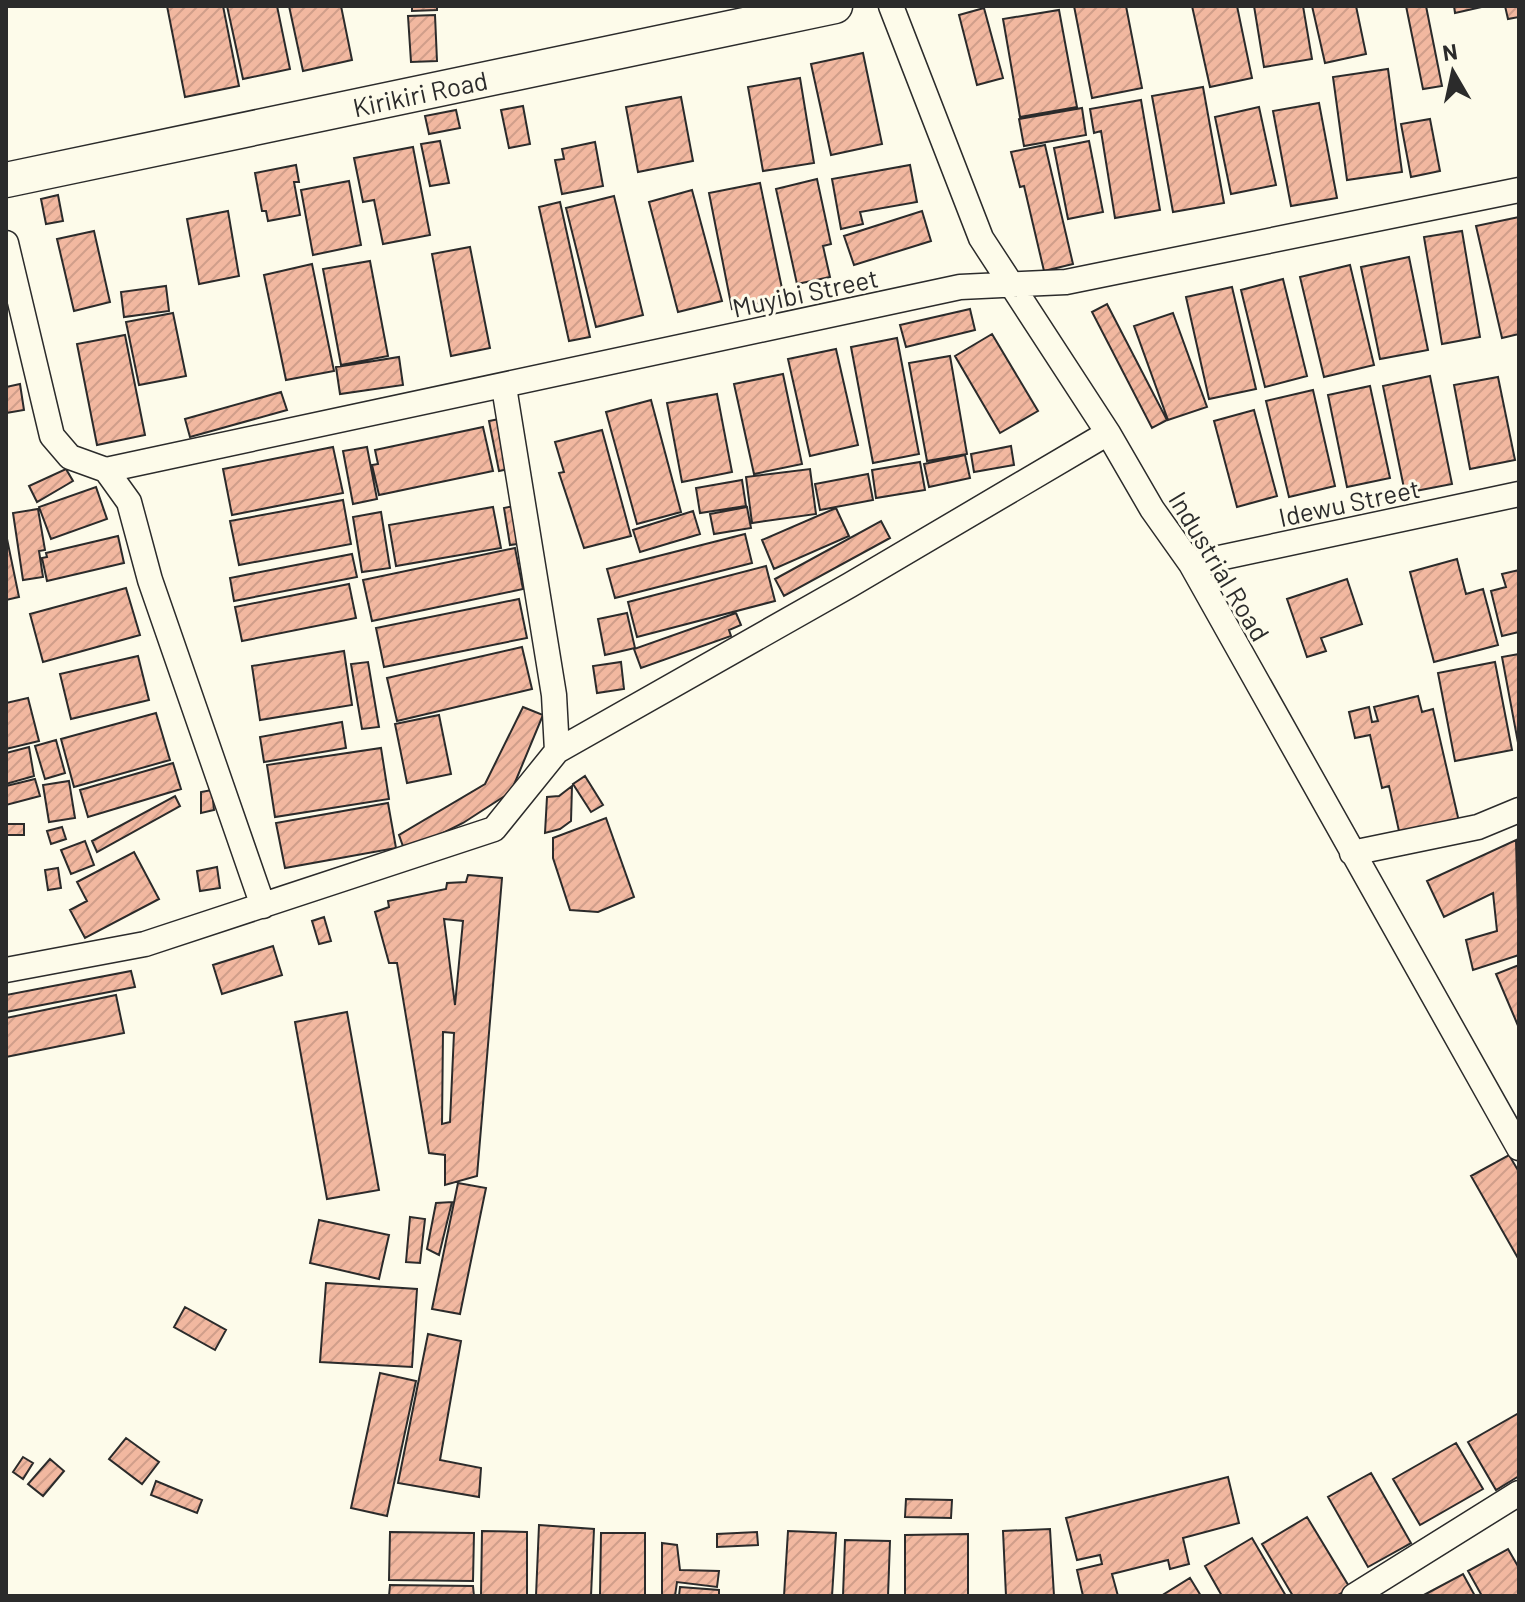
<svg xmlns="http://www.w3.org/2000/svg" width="1525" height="1602" viewBox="0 0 1525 1602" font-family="Barlow,sans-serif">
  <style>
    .building { fill: url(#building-hatch); stroke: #2b2b2b; stroke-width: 2; fill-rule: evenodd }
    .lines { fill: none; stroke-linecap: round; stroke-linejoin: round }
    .street-casing { stroke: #2b2b2b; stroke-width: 27 }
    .secondary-casing { stroke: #2b2b2b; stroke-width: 37 }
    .street { stroke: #fdfbea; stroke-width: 24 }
    .secondary { stroke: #fdfbea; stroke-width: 34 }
    .labels { text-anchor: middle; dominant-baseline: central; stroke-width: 6; stroke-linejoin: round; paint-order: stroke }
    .street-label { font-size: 26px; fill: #2b2b2b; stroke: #fdfbea }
  </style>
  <defs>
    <pattern id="building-hatch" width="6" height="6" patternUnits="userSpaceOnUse" patternTransform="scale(2)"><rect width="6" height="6" fill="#f2b8a0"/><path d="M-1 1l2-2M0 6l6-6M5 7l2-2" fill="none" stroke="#d09e8a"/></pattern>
  </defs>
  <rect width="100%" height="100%" fill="#fdfbea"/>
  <path class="building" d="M167 6H223L239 86 185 97Z
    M227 6H277L290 69 243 79Z
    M289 6H341L352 60 303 71Z
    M412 6H437V10L412 11Z
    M1074 6H1126L1142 88 1092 98Z
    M1192 6H1237L1252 78 1210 87Z
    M1254 6H1303L1312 59 1264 67Z
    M1312 6H1356L1366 54 1325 63Z
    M1406 6H1426L1442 86 1423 89Z
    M1454 6H1486L1455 13Z
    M1505 6H1519V17L1508 19Z
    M984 8 1003 78 977 85 959 15Z
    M1059 10 1077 107 1020 117 1003 19Z
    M435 15 437 61 411 62 408 16Z
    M863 53 882 144 831 155 811 64Z
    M1388 69 1402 172 1347 180 1333 77Z
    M800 78 814 163 763 171 748 87Z
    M1203 87 1224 203 1173 212 1152 96Z
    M681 97 693 161 638 172 626 107Z
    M1141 100 1160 210 1115 218 1101 131 1094 133 1090 109Z
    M1319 103 1337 198 1291 206 1273 111Z
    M523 106 530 144 509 148 501 110Z
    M1259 107 1276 185 1231 194 1215 117Z
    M1082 108 1086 135 1024 146 1019 119Z
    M456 110 460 128 429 134 425 116Z
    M1430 119 1440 171 1411 177 1401 124Z
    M440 141 449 183 430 186 421 144Z
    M1089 141 1103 212 1068 219 1054 148Z
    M595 142 603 186 562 194 555 160 564 159 562 149Z
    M1045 145 1073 264 1044 271 1024 186 1020 187 1011 152Z
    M413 147 430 235 383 244 374 200 363 202 354 158Z
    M296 165 299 182H294L300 215 268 221 266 211H262L255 173Z
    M910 165 917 202 860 212 863 224 841 229 832 179Z
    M817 179 831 244 823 246 830 277 797 284 776 189Z
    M349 181 361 245 313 255 301 190Z
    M760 183 784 298 732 309 709 193Z
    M692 190 722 301 678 312 649 202Z
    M58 195 63 221 46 224 41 199Z
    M614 196 643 315 596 327 566 208Z
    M560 202 590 337 569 341 539 207Z
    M228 211 239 276 199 284 187 219Z
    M922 211 931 241 854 265 844 236Z
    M1519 217V334L1502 338 1476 226Z
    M94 231 110 302 74 311 57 239Z
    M1462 231 1480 337 1442 344 1424 237Z
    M470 247 490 348 451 356 432 254Z
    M1409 257 1428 350 1380 359 1361 267Z
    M370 261 388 356 341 365 323 269Z
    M312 264 334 371 286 380 264 275Z
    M1350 265 1374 365 1324 377 1300 277Z
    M1283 279 1307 376 1265 387 1241 290Z
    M166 286 169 311 124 317 121 292Z
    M1232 287 1256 389 1209 399 1186 297Z
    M1107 304 1167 420 1152 428 1092 312Z
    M970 309 975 330 906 347 900 325Z
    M173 313 186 376 139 385 126 322Z
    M1173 313 1207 407 1168 420 1134 326Z
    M992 334 1038 411 1000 433 955 356Z
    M125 335 145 435 97 445 77 344Z
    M897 338 919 454 873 463 851 347Z
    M836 349 858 445 810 456 788 359Z
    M950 356 967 454 927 461 909 363Z
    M399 357 403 385 340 394 336 367Z
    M783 374 802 464 754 474 734 384Z
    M1430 376 1452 484 1405 493 1383 386Z
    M1498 377 1515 460 1470 469 1454 385Z
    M20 384 24 410 6 413V387Z
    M1370 386 1390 478 1347 487 1328 395Z
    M1313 390 1335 486 1289 497 1266 401Z
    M281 392 287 410 190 437 185 419Z
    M717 394 732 472 682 482 667 403Z
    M651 400 681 512 637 524 606 412Z
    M1254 410 1277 496 1237 507 1214 421Z
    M509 417 518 467 499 471 489 421Z
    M483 427 493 471 379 495 372 465 378 464 375 450Z
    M602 430 631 536 584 548 559 473 564 472 555 442Z
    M1011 446 1014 465 974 472 971 454Z
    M333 447 343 493 232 515 223 469Z
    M367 447 377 499 353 504 343 451Z
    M965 455 970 478 929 487 924 464Z
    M920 462 925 490 876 498 872 470Z
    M66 469 73 481 37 502 29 486Z
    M810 469 816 514 752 523 746 477Z
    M868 474 873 500 820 510 815 484Z
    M742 480 746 506 700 513 696 488Z
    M96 487 107 519 51 539 39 507Z
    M343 500 351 544 239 565 230 521Z
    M524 504 531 542 510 545 504 508Z
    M493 507 501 548 396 566 389 525Z
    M747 507 751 528 714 534 710 514Z
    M836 508 849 536 774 569 762 540Z
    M38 509 45 550 39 551 43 577 23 580 13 513Z
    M693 511 700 534 640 552 633 530Z
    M381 512 390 568 362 572 353 517Z
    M881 521 890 538 784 596 775 579Z
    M6 534 19 597 6 600Z
    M745 534 752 563 615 598 607 569Z
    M118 536 124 563 47 581 42 558 47 557 46 553Z
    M515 548 523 589 372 621 363 580Z
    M352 554 357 577 234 601 230 578Z
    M1457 559 1466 594 1483 589 1498 645 1434 662 1410 572Z
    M766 566 775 601 637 637 628 602Z
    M1519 570V632L1502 636 1491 591 1506 587 1502 574Z
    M1347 579 1362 624 1321 638 1326 651 1307 657 1287 599Z
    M349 584 356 618 242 641 235 607Z
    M126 588 140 635 43 662 30 614Z
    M519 599 527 638 384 667 376 628Z
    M627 613 635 648 605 655 598 619Z
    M736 613 741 625 729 630 731 636 641 668 634 649Z
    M522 647 532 689 397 721 387 678Z
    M344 651 352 705 260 720 252 666Z
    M1519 654V748L1502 657Z
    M138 656 149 700 71 719 60 674Z
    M368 662 379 727 362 729 351 664Z
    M621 662 624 689 597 693 593 666Z
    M1495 662 1512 750 1455 761 1438 673Z
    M1418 696 1422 712 1433 709 1460 826 1401 840 1389 786 1382 788 1370 735 1355 738 1349 712 1369 707 1372 722 1378 721 1374 707Z
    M28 698 39 741 6 749V703Z
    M523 707 543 715 511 792 463 823 405 852 399 835 485 784Z
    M156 713 170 760 74 787 61 739Z
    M439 715 451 774 407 783 395 724Z
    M342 722 346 748 264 762 260 737Z
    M56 740 65 773 45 779 35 746Z
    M29 747 34 776 6 784V753Z
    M381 748 389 799 275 817 267 765Z
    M173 763 181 789 88 817 80 790Z
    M585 776 603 805 591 812 573 784Z
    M35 779 40 796 6 805V786Z
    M69 781 75 818 49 822 43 785Z
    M572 786 571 821 560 829 545 833 547 797 559 796Z
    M212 790 214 810 201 813V792Z
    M175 796 180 806 97 852 92 841Z
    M388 803 396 848 285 868 276 823Z
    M606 818 634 897 598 912 570 910 553 858V838Z
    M6 824H24V835H6Z
    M62 827 66 839 51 844 47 831Z
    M1516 840 1519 955 1473 970 1466 940 1497 931 1493 893 1444 917 1427 881Z
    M85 841 94 865 71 874 61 850Z
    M134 852 159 899 85 938 70 910 87 901 77 882Z
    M217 867 220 888 200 891 197 871Z
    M58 868 61 888 48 890 45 870Z
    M468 875 502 878 477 1176 445 1185V1155L429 1153 397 963H389L375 912 389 907 388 901 446 889 447 883 466 882ZM444 919 463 921 455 1005ZM443 1032 454 1033 450 1122 442 1124Z
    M324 917 331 941 319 944 312 921Z
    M273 946 282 975 222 994 213 965Z
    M1519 965V1028L1496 974Z
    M131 971 135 987 6 1012V995Z
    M116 995 124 1033 6 1057V1018Z
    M347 1012 379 1190 327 1199 295 1022Z
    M1509 1155 1519 1172V1260L1471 1176Z
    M458 1183 486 1188 460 1314 432 1309Z
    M452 1202 439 1255 427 1249 436 1203Z
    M410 1217 425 1219 420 1263 406 1262Z
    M319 1220 389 1235 379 1279 310 1263Z
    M326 1283 417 1289 412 1367 320 1362Z
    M185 1307 226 1330 215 1350 174 1327Z
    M428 1334 461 1341 440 1460 481 1468 479 1497 398 1483Z
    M380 1373 416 1381 387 1516 351 1508Z
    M1519 1413V1476L1496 1490 1468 1442Z
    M126 1438 159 1462 142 1484 109 1459Z
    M1456 1443 1483 1489 1420 1525 1393 1479Z
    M23 1457 33 1463 23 1479 13 1472Z
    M50 1459 64 1471 43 1496 28 1484Z
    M1371 1473 1411 1543 1368 1567 1328 1497Z
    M1228 1477 1239 1523 1183 1538 1189 1564 1170 1569 1168 1560 1112 1574 1118 1596H1083L1077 1570 1102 1564 1100 1555 1077 1560 1066 1518Z
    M156 1481 202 1500 197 1513 151 1495Z
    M906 1499 952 1500 951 1518 905 1517Z
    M1307 1517 1350 1588 1336 1596H1293L1262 1544Z
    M539 1525 594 1529 591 1596H536Z
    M1050 1529 1054 1596H1006L1003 1531Z
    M482 1531 527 1532V1596H481Z
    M788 1531 836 1533 832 1596H784Z
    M390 1532 474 1533 473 1581 389 1580Z
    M757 1532 758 1545 717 1547V1534Z
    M601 1533H645V1596H600Z
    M968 1534V1596H905V1535Z
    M1252 1538 1286 1596H1222L1205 1566Z
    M845 1540 890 1541 888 1596H843Z
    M662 1543 677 1545 680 1570 719 1571 717 1587 677 1582 675 1596H662Z
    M1508 1549 1519 1568V1596H1482L1468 1571Z
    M1463 1574 1475 1596H1422Z
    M1190 1578 1201 1596H1161Z
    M390 1585 473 1586 474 1596H389Z
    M680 1587 719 1590V1596H679Z"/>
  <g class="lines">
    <g class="street-casing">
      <path id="street" d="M891 6 981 238 1108 433 1152 509 1191 564 1519 1148
        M6 243 52 436 70 457 106 470 129 502 150 580 263 906
        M106 470 960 287 1066 282 1519 190
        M1191 564 1519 494
        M557 751 850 585 1108 433
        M1352 853 1478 827 1519 810
        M6 970 145 944 494 829 557 751 554 695 504 387
        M1354 1596 1519 1493"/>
    </g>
    <g class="secondary-casing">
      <path id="secondary" d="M6 180 835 6"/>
    </g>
    <use href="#street" class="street"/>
    <use href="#secondary" class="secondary"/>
  </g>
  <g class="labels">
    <g class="street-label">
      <text transform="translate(420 93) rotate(-12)">Kirikiri Road</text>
      <text transform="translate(805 292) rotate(-12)">Muyibi Street</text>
      <text transform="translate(1349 502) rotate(-12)">Idewu Street</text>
      <text transform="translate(1220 566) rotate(59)">Industrial Road</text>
    </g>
  </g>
  <rect width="1525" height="1602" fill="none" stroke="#2b2b2b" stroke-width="16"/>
  <g transform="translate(1453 72) rotate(351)" stroke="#fdfbea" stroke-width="6" paint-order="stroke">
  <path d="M0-6L14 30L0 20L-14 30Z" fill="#2b2b2b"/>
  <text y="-12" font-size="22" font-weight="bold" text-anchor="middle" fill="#2b2b2b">N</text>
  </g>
</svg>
